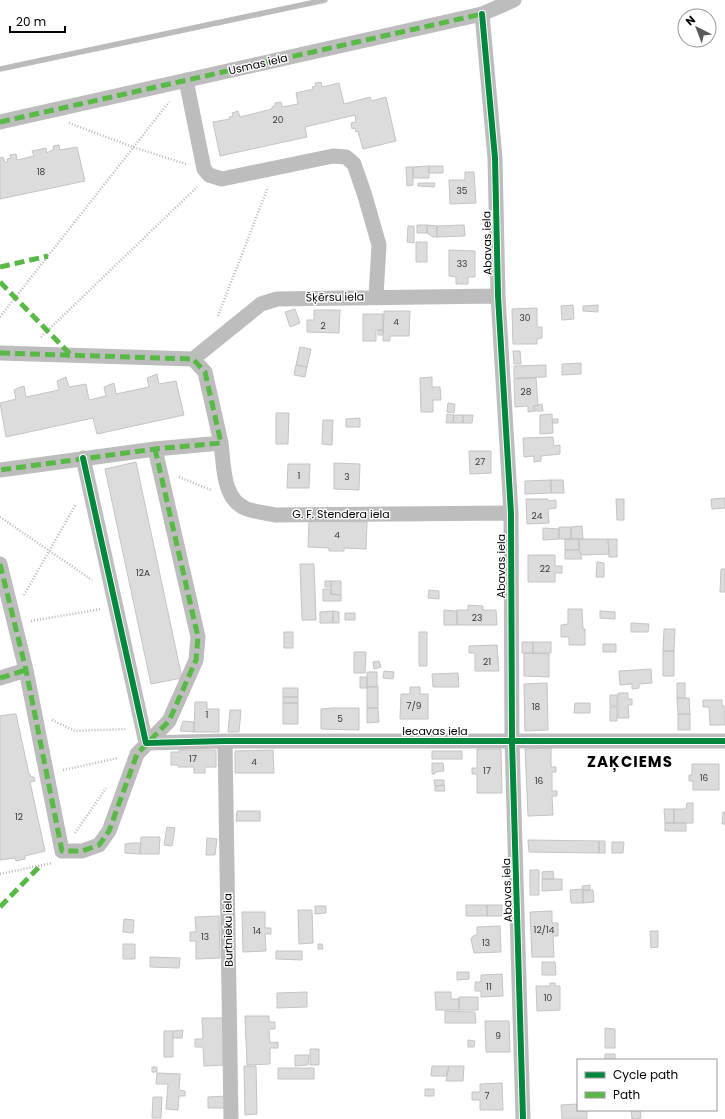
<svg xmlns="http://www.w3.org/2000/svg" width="725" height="1119" viewBox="0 0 725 1119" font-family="Poppins,sans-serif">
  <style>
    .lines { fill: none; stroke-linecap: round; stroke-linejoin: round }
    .stream { stroke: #bbb; stroke-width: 5.5 }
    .building { fill: #dcdcdc; stroke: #c4c4c4 }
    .path { stroke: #b8b8b8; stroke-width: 2.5; stroke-dasharray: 1 2; stroke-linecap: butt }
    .minor { stroke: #bdbdbd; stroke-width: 15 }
    .quiet { stroke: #58b947; stroke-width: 5; stroke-dasharray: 10 5; stroke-linecap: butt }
    .cycleway-casing { stroke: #fff; stroke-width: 8 }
    .cycleway { stroke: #00873e; stroke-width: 6 }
    .labels { text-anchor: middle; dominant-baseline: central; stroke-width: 3; stroke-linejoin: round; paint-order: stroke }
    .number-label { font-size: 9px; fill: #373737 }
    .street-label { font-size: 11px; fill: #000; stroke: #fff }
    .district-label { font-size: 15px; font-weight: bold; letter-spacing: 1px; fill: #000; stroke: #fff }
  </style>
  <rect width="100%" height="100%" fill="#fff"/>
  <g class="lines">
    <path class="stream" d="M0 69 325 0"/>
  </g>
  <path class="building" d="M321 82 322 87 339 83 344 104 370 97 371 101 386 97 396 141 363 149 358 131 356 132 355 128 352 129 351 123 356 122 355 115 305 127 307 137 220 156 213 122 230 119 229 117 233 116 232 113 238 111 240 117 272 109V107L275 106V103L281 102 282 107 298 104 296 93 313 89 312 87 316 86 315 83Z
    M59 145 60 150 77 147 85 181 0 199V158L3 157 5 162H8L7 159 11 158 10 155 16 154 17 160 34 156 32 151 46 148 47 153 54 149 53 146Z
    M429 166H443V173H429Z
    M429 166V178H413V167Z
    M406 167H413V185L407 186Z
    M465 172H474L476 203 450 204 449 180H465Z
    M418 183H435L434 187 418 186Z
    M417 225H427V233H417Z
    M427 225 437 226V237H433L427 233Z
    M464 225 465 236 437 237V226Z
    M408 226H414V243L407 242Z
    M416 242H427V262H416Z
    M449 250 475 251V277H468V284H456V277L449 276Z
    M573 305 574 319 562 320 561 306Z
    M598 305V312L583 311V306Z
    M537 308V327H542V338L537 339V344H513L512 309Z
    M295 309 300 323 290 327 285 312Z
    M314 310H340L339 333 307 332V320H314Z
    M384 311H410L409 336H390V341H383Z
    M363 314H383V330H376V341H363Z
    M378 330H383V335H378Z
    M300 347 311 349 307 367 296 365Z
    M513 351H520L521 364H514Z
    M581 363V374L562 375V364Z
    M296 365 307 367 305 377 294 375Z
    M546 365V377L514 378V366Z
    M157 374 159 384 176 381 184 415 97 434 93 418 6 437 0 403 16 399 14 390 18 388 24 386 26 397 59 390 57 381 66 377 69 387 86 384 89 400 106 396 104 387 114 383 116 394 149 387 147 378Z
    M432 377V387H440L441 400H433V412H421L420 378Z
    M536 378 538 406H534V411L528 412V406L515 407 514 379Z
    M448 403 455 404 454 413 447 412Z
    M542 404 543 411H534V406Z
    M276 413H289L288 444H276Z
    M447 414 454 415 453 423H446Z
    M552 414 553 433 540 434V415Z
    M454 415H463V423H453Z
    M463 415H473L472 423H463Z
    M360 418V427H346V419Z
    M552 419H558V423H553Z
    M323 420H333L332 445 322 444Z
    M553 437 554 446 560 445V454L541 456V461L534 462V456L524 457 523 438Z
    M469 451H491V473L470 474Z
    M136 462 182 678 151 684 105 469Z
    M334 463 360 464 359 490 334 489Z
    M288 464H310L309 488H287Z
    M551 480H563L564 493H551Z
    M551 480V493L525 494V481Z
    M725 498V508L712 509 711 499Z
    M526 499H548V501L556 500V508L548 509 549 523 527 524Z
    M616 499H624V520H617Z
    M309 521 367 522 366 549 344 548V551H329V548L308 547Z
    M582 526 583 539H571V527Z
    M559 527H571V539H559Z
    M543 528 559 529V539L543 540Z
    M565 539H579V550H565Z
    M579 539H608L609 554 582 555 579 550Z
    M608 539H617V557H609Z
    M565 550H579L582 559H565Z
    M528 555H555V566H562V573H555V582H528Z
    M597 562 604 563V577H596Z
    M300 564H314L316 620H302Z
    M721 569H725V592H720Z
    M325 581H331V587H325Z
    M331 581H341V595L331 594Z
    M323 589H331V594L341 595V601H323Z
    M429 590 439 591V599L428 598Z
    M468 605 483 606V610H496L497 625H457V610H468Z
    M568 609H582L583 629H585V645H569V637H561V625L568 624Z
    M444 610 457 611V625H444Z
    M333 611 339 612V623H333Z
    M333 611V623H320V612Z
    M600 611 615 612V619L600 618Z
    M345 613H355V620H345Z
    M631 623 649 624 648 632H631Z
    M664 629H675L674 651H663Z
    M284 632H293V648H284Z
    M419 632H427V666H419Z
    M522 642H533V653H522Z
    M533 642H551V653H533Z
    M603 644H616V652H603Z
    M497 645 499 671H475V653H469V646Z
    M663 651H674V676H663Z
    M354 652H366L365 673H354Z
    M524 653 549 654V677L524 676Z
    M379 661 381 667 374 669 373 662Z
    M651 669 652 683 639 684V688L632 689V684L620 685 619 671Z
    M384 671 394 672 393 679 383 678Z
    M367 672H377V687H367Z
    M458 673 459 687H433L432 674Z
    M360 677H367V688H360Z
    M547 683 548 730 525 731 524 684Z
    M677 683H685V698H677Z
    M378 686V708H367V687Z
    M410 687H420V694H428V719H400L401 694H410Z
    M283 688H298V697H283Z
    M618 693H628V699H632V705H628L629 718H618Z
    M610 695H617V706H610Z
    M283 697H298V703H283Z
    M677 698H689L690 714H678Z
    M703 700H722V706H725V725H710L709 707H703Z
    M195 702H207V709H219V732H194Z
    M283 703H298V724H283Z
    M575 703H590V713H574Z
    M610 707H617V721H610Z
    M333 708H359V730L321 729V709Z
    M367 708H378L379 722 367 723Z
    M230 710H241L239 732H228Z
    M12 714H16L29 774H30L31 777H34L35 781 30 782 45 851 25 856V859L16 861 15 858 0 860V716Z
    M678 714H690V730H678Z
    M183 721 194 722V732L180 731Z
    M551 748V767H556V772H552V791H557V796H552L553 815 528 816 525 749Z
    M477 749H501L502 793H477V774H472V768H477Z
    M179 750H216V767H205V773H194V767H178V765H171V752H179Z
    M273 750 274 773H235V751Z
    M432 751H462V759H432Z
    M432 763H443L444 771 435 772V774H432Z
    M692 764H719V790H693V781H689V775H692Z
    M434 780H444V785L435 786Z
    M444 785 445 791H435V786Z
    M687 803H693V823H674V809H686Z
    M664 809H674V823H665Z
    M237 811H260V821H236Z
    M723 812H725V824H722Z
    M665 823H686V831H665Z
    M167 827 175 828 172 846 164 845Z
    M141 837H160L159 854H140Z
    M207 838 217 839 215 855H206Z
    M528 840 599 841V853L529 852Z
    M599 841H605V853H599Z
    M612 842H624L623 853H612Z
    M132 843H141L140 854 125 853V844Z
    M530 870H539V895H530Z
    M553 871 554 879H542V872Z
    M542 879H562V890L542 891Z
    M590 885V890H583L582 886Z
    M583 889V903H571L570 890Z
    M583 890H593L594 902 583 903Z
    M466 905H487V916H466Z
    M487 905H502V916H487Z
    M315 906H326V913L315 914Z
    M298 910H312L313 943 299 944Z
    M552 911V923H558V936H553L554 957H532L530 912Z
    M242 912H265V928H271V934H265L266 951 243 952Z
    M219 916 220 958 196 959V941H190V932H196L195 917Z
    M124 919 134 920 133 933 123 932Z
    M500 926 501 952 474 953 471 939 473 936 477 935V927Z
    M650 931H658V947L651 948Z
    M123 944H135V959H123Z
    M318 944H322L323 949H318Z
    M276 951H302V960L276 959Z
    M150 957 180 958 179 968 150 967Z
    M542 962H555L556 975H542Z
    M457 972H469V979L457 980Z
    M502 974 503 996 481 997V991H475V982H481V975Z
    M550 983H555V986H560V1010L537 1011 536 986H550Z
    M307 992V1007L277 1008V993Z
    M435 992H451V999H459V1010H436Z
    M459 997H478V1010H459Z
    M445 1011 475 1012 476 1023H445Z
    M245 1016H269V1022H275V1029H269L270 1043 278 1042V1048H270V1064L247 1065Z
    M202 1018H224L226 1065 204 1066 203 1047H195V1039H203Z
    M485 1021H509L510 1052H486Z
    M605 1028 615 1029V1048H605Z
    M183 1030 182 1038H173V1031Z
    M164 1031H173V1057H164Z
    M468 1040 475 1041 474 1047H468Z
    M310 1049H319V1065H310Z
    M605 1054H615V1060H605Z
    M295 1055H309L308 1065 295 1066Z
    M244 1066H256L257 1114 245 1115Z
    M432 1066H449L446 1076H431Z
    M449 1066H464L463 1081H446Z
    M152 1067H157V1072H152Z
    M278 1068H314V1079H278Z
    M157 1073 180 1074 179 1090 185 1091V1096H179L178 1110 166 1109 168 1084H156Z
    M502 1083 503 1110H480V1100H472V1092H480V1084Z
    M425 1089H434V1096H425Z
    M226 1096V1108H208V1097Z
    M153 1097H162L161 1118H152Z
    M578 1104V1110H587V1119H562L561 1105Z
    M631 1110H640L641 1118 632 1119Z"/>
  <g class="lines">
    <path class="path" d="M69 123 133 147 186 164
      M218 316 268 187
      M0 317 169 102
      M41 337 197 187
      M179 477 211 490
      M0 517 92 580
      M24 595 76 504
      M31 621 101 609
      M52 720 75 731 127 729
      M63 770 118 758
      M75 833 106 788
      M0 874 52 863"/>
    <path class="minor" d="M482 14 495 158 498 296 511 513 512 741 523 1119
      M186 80 204 169 209 175 222 179 333 156 346 157 354 164 365 196 379 245 376 296
      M0 122 482 14 514 0
      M0 353 193 359 205 372 221 443 155 449 0 470
      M193 359 261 304 277 299 498 296
      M221 443C224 465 222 500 247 509 256 512 266 513 275 515L511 513
      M83 458 146 743 225 741H725
      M0 564 26 670 62 851H82L99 845 109 831 137 754 169 721 196 660 198 637 155 449
      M0 678 26 670
      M225 741 231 1119"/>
    <path class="quiet" d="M0 122 482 14
      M0 267 48 256
      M0 282 71 355
      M0 353 193 359 205 372 221 443 155 449 0 470
      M0 564 26 670 62 851H82L99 845 109 831 137 754 169 721 196 660 198 637 155 449
      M0 678 26 670
      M0 907 41 865"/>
    <g class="cycleway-casing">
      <path id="cycleway" d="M482 14 495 158 498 296 511 513 512 741 523 1119
        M83 458 146 743 225 741H725"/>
    </g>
    <use href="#cycleway" class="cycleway"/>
  </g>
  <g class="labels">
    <g class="number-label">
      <text x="278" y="120">20</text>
      <text x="41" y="172">18</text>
      <text x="462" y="191">35</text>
      <text x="462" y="264">33</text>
      <text x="525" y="318">30</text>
      <text x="396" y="322">4</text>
      <text x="323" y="326">2</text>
      <text x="526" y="392">28</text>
      <text x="480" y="462">27</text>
      <text x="299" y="476">1</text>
      <text x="347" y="477">3</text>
      <text x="537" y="516">24</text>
      <text x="337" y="535">4</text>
      <text x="545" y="569">22</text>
      <text x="143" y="573">12A</text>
      <text x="477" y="618">23</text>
      <text x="487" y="662">21</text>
      <text x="414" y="706">7/9</text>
      <text x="536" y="707">18</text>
      <text x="207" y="715">1</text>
      <text x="340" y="719">5</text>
      <text x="193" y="759">17</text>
      <text x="254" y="762">4</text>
      <text x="487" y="771">17</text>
      <text x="704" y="778">16</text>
      <text x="539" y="781">16</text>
      <text x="19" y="817">12</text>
      <text x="544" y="930">12/14</text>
      <text x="257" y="931">14</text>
      <text x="205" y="937">13</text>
      <text x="486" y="943">13</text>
      <text x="489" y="987">11</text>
      <text x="548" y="998">10</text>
      <text x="498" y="1036">9</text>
      <text x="487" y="1096">7</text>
    </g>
    <g class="street-label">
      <text transform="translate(258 64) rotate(-13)">Usmas iela</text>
      <text transform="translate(487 243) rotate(-91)">Abavas iela</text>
      <text transform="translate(335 297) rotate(-1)">Šķērsu iela</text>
      <text x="341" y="514">G. F. Stendera iela</text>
      <text transform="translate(501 566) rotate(-90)">Abavas iela</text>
      <text x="435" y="731">Iecavas iela</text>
      <text transform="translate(507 890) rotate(-92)">Abavas iela</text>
      <text transform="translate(228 930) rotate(-91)">Burtnieku iela</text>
    </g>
    <g class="district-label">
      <text x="630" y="761">ZAĶCIEMS</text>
    </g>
  </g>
  <rect x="577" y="1059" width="140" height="52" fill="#ffffff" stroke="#999999"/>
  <rect x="585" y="1072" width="20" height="6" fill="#00873e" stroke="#999999"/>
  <text x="613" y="1079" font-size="12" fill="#000000">Cycle path</text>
  <rect x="585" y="1092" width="20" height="6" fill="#58b947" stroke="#999999"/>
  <text x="613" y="1099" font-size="12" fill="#000000">Path</text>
  <g transform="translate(697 28) rotate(318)"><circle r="19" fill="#ffffff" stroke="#999999"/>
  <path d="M0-3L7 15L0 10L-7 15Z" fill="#595959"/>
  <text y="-6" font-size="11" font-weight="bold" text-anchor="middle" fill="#000000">N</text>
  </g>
  <path d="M10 26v6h55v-6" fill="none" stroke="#000000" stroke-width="2"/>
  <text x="16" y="26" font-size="12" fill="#000000" stroke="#ffffff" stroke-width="3" paint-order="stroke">20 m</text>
</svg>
